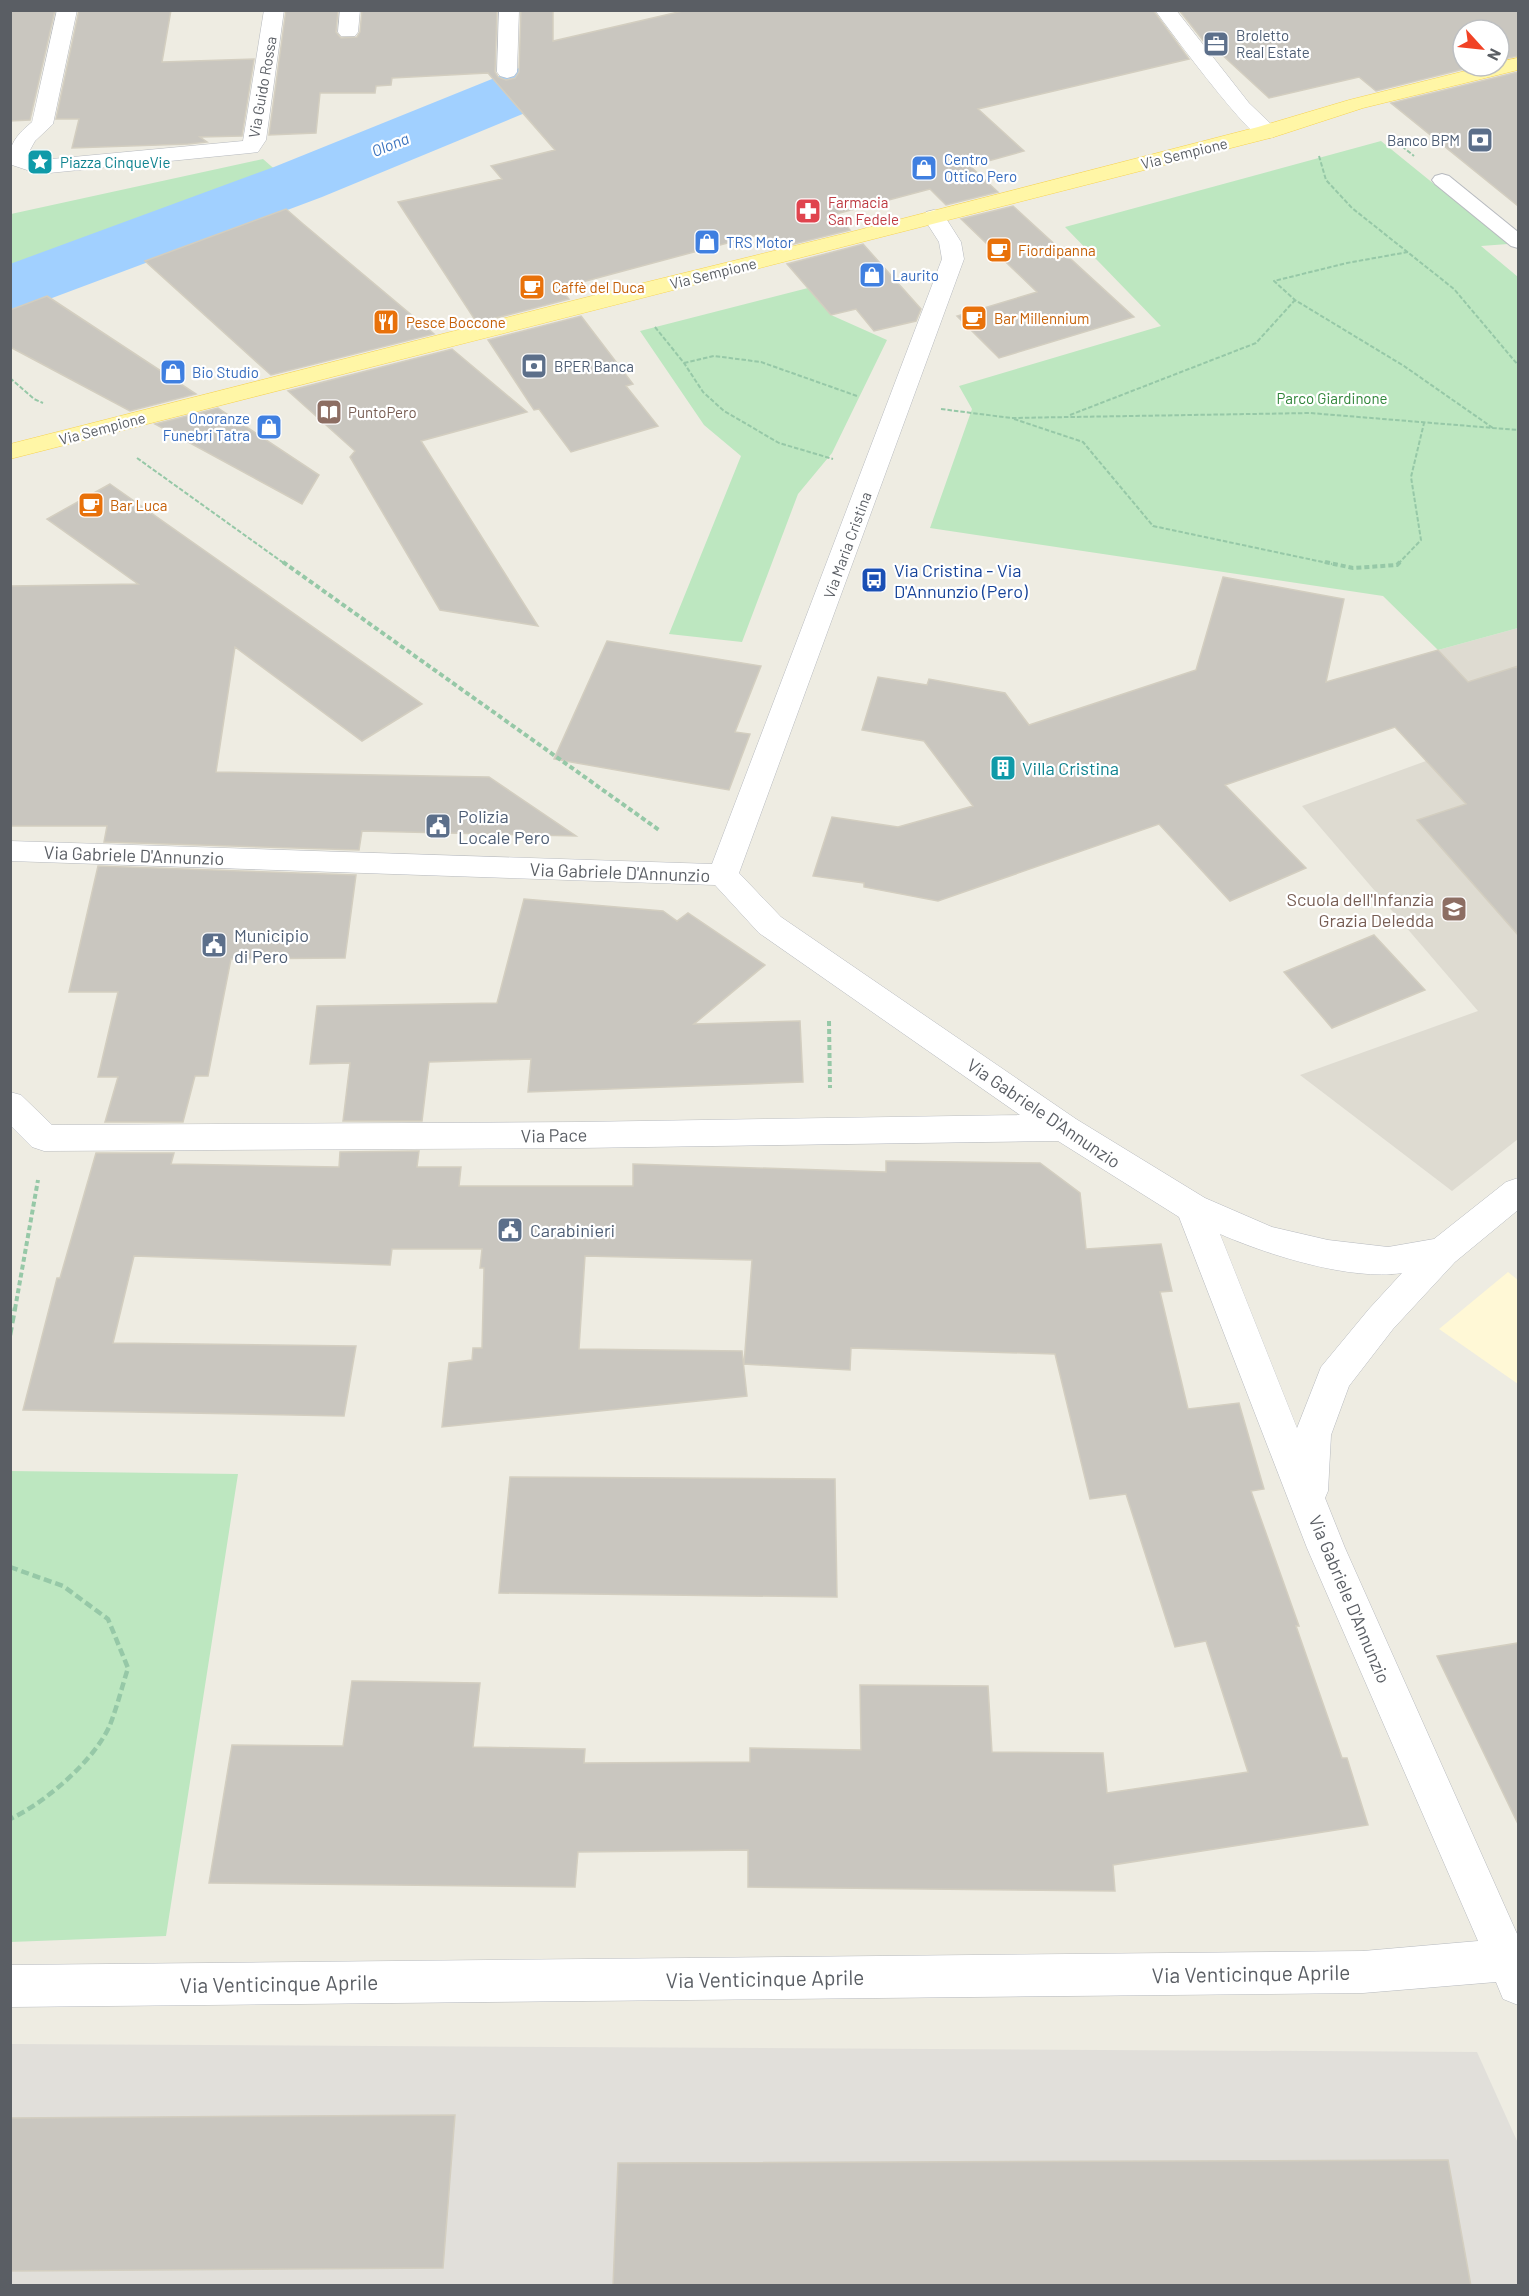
<svg xmlns="http://www.w3.org/2000/svg" width="1529" height="2296" viewBox="0 0 1529 2296" font-family="Barlow,sans-serif">
  <style>
    .commercial { fill: #fff8d6 }
    .industrial { fill: #e1dfda }
    .education { fill: #dedbd1 }
    .green { fill: #bde7c0 }
    .lines { fill: none; stroke-linecap: round; stroke-linejoin: round }
    .river { fill: #a1d0ff; fill-rule: evenodd }
    .building { fill: #c9c6bf; stroke: #d3cec0; stroke-width: 1.5 }
    .lane-casing { stroke: #b7babf; stroke-width: 2 }
    .street-casing { stroke: #b7babf; stroke-width: 1 }
    .primary-casing { stroke: #f7d352; stroke-width: 1 }
    .path-far2 { stroke: #96c8a7; stroke-width: 2; stroke-dasharray: 4.5 2; stroke-linecap: butt }
    .path-far1 { stroke: #96c8a7; stroke-width: 4; stroke-dasharray: 5 3; stroke-linecap: butt }
    .path { stroke: #96c8a7; stroke-width: 4.5; stroke-dasharray: 8 4; stroke-linecap: butt }
    .lane { fill: #fff; fill-rule: evenodd }
    .street { fill: #fff; fill-rule: evenodd }
    .primary { fill: #fff6a6; fill-rule: evenodd }
    .labels { text-anchor: middle; dominant-baseline: central; stroke-width: 4.5; stroke-linejoin: round; paint-order: stroke }
    .far-service-label { font-size: 15px; fill: #4e5e75; stroke: #fff; text-anchor: start }
    .far-street-label { font-size: 15px; fill: #5a5e64; stroke: #fff }
    .far-shop-label { font-size: 15px; fill: #366cbe; stroke: #fff; text-anchor: start }
    .far-culture-label { font-size: 15px; fill: #0d838f; stroke: #fff; text-anchor: start }
    .far-health-label { font-size: 15px; fill: #be3a42; stroke: #fff; text-anchor: start }
    .far-food-label { font-size: 15px; fill: #c56008; stroke: #fff; text-anchor: start }
    .far-park-label { font-size: 15px; fill: #30853a; stroke: #fff }
    .far-education-label { font-size: 15px; fill: #785e54; stroke: #fff; text-anchor: start }
    .far-water-label { font-size: 16px; font-style: italic; fill: #3c74bf; stroke: #fff }
    .transit-label { font-size: 18px; fill: #164399; stroke: #fff; text-anchor: start }
    .culture-label { font-size: 18px; fill: #0d838f; stroke: #fff; text-anchor: start }
    .service-label { font-size: 18px; fill: #4e5e75; stroke: #fff; text-anchor: start }
    .street-label { font-size: 18px; fill: #5a5e64; stroke: #fff }
    .education-label { font-size: 18px; fill: #785e54; stroke: #fff; text-anchor: end }
    .near-street-label { font-size: 21px; fill: #5a5e64; stroke: #fff }
  </style>
  <rect width="100%" height="100%" fill="#eeece2"/>
  <path class="commercial" d="M1508 1272 1518 1280V1384L1439 1329Z"/>
  <path class="industrial" d="M11 2044 1477 2052 1518 2143V2285L11 2286Z"/>
  <path class="education" d="M1518 628V1139L1452 1191 1300 1075 1478 1011 1302 806 1426 761 1484 699 1438 650Z"/>
  <path class="green" d="M1381 141 1508 244 1481 246 1518 277V628L1438 650 1383 596 930 528 972 409 959 386 1161 326 1065 227Z
    M263 159 279 173 11 272V214Z
    M808 288 831 315 887 340 832 453 798 494 742 642 669 634 741 456 704 425 640 331Z
    M10 1471 238 1474 166 1936 11 1942Z"/>
  <g class="lines">
    <path class="river" d="M644 30 667 35 676 49 667 63 600 82 322 197 36 304 10 311V264L274 167 554 54Z"/>
  </g>
  <path class="building" d="M10 10H55L30 120 10 121Z
    M79 10H171L162 62 254 59 242 136 200 137 207 142 188 144 72 148 79 119H56Z
    M286 10H338L336 32 341 38 357 37 360 32 362 10H497L495 72 498 77 506 80 515 78 519 72 521 10H553V41L687 10H1153L1189 59 978 109 1024 151 970 166 998 192 946 205 930 189 836 214 850 230 774 249 761 234 560 288 569 299 477 323 398 202 502 179 491 166 555 150 488 73 392 78 391 85 376 86 375 93H320L316 133 269 135Z
    M1179 10H1518V56L1499 60V30H1463V66H1476L1376 91 1359 77 1269 98 1219 52 1213 53Z
    M1518 72V206L1391 103Z
    M1013 206 1134 317 999 358 957 316 1037 292 961 219Z
    M286 209 302 223 434 334 271 375 145 261Z
    M863 244 921 309 916 321 874 331 856 309 831 315 787 264Z
    M47 296 196 394 130 411 10 347V310Z
    M581 316 633 384 626 386 658 426 571 452 539 409 534 410 488 340Z
    M452 349 527 412 421 441 538 626 440 610 350 457 355 451 288 391Z
    M218 408 319 475 302 504 155 424Z
    M110 484 422 704 362 741 235 647 216 772 489 777 576 836 362 831 359 850 104 842 107 826H10V586L138 584 47 519Z
    M1223 577 1344 599 1326 682 1438 650 1468 682 1518 666V935L1417 820 1466 804 1395 727 1225 785 1306 868 1230 901 1159 824 938 901 864 887V883L813 876 832 817 898 827 973 806 924 741 862 730 878 677 927 685 929 679 1005 693 1029 725 1196 670Z
    M607 641 761 666 735 732 750 734 729 790 554 759Z
    M98 866 356 875 345 958 231 959 208 1076H195L183 1122H105L118 1077H98L118 992H69Z
    M524 899 663 911 677 921 688 913 765 965 694 1024 800 1021 803 1082 528 1092 531 1059 429 1062 422 1121H343L350 1063 310 1064 317 1006 497 1003Z
    M1374 935 1425 990 1332 1028 1284 972Z
    M419 1151 417 1167H461L459 1186H633V1164L886 1172V1161L1040 1163 1080 1193 1086 1249 1161 1244 1172 1291 1160 1292 1188 1409 1239 1403 1264 1489 1251 1491 1299 1626H1296L1342 1758H1347L1368 1825 1113 1865 1115 1891 748 1887V1850L578 1852 575 1887 209 1883 232 1745 343 1746 352 1681 480 1683 473 1747 585 1749 584 1763 750 1762V1748L861 1750 860 1685 988 1686 992 1752 1103 1753 1107 1793 1248 1772 1206 1641 1175 1647 1126 1494 1090 1499 1055 1354 851 1348 850 1370 744 1364 752 1260 585 1256 579 1349 742 1351 747 1396 442 1427 449 1363 472 1360 473 1348H482L484 1268H480L482 1249H392L390 1265 134 1256 113 1343 356 1346 344 1416 23 1410 57 1278H60L96 1153H174L171 1164 339 1167 340 1152Z
    M510 1477 835 1479 837 1597 499 1593Z
    M1518 1643V1824L1437 1656Z
    M455 2115 443 2268 10 2271V2118Z
    M1448 2160 1471 2286H613L618 2163Z"/>
  <g class="lines">
    <g class="lane-casing">
      <path id="lane" d="M1442 174 1449 176 1518 232V248L1511 246 1435 184 1432 180 1435 176Z"/>
    </g>
    <g class="street-casing">
      <path id="street" d="M57 10H77L53 124 35 141 30 150V156L41 160 243 141 264 10H284L266 140 258 152 250 153 39 174 12 165C5 146 19 133 32 122Z
        M340 10H360L358 32 355 36H341L338 32Z
        M499 10H519L517 72 514 76 507 78 500 76 497 72Z
        M1155 10H1176L1249 103 1274 127 1277 132 1274 137C1269 138 1265 139 1260 137 1243 129 1170 31 1155 10Z
        M934 210 942 212 961 242 964 259 739 873 781 917 1076 1119 1205 1198 1272 1227 1328 1240 1388 1247 1434 1239 1506 1182 1518 1178V1210L1455 1262 1393 1329 1349 1386 1331 1435 1328 1491 1325 1498 1345 1548 1518 1936V2005L1503 1999 1496 1982 1363 1993 10 2007V1965L1363 1951 1478 1941 1307 1548 1179 1217 1058 1141 579 1148 44 1151 32 1147 10 1125V1092L21 1095 52 1125 579 1122 1020 1115 759 933 715 885 10 861V841L712 864 942 259 939 242 923 217 926 212ZM1220 1234C1268 1255 1351 1281 1402 1273L1369 1309 1321 1367 1297 1428Z"/>
    </g>
    <g class="primary-casing">
      <path id="primary" d="M1518 58V70L1363 108 1274 137 10 459V444L631 286 847 233 1258 127 1349 100 1485 66H1499V62Z"/>
    </g>
    <path class="path-far2" d="M1387 134 1414 156
      M1319 156 1326 180 1352 208 1454 289 1518 365
      M1408 252 1347 263 1274 281 1295 300 1404 366 1493 428
      M655 327 684 363 703 392 724 411 779 443 833 459
      M684 363 714 356 761 362 857 396
      M10 378 34 399 43 403
      M941 409 1011 418 1310 413 1518 430
      M1070 415 1256 343 1295 300
      M1014 419 1083 442 1153 526 1332 564
      M137 458 285 564
      M1398 564 1421 540 1411 477 1424 423"/>
    <path class="path-far1" d="M283 562 659 830
      M1325 562 1353 568 1397 565 1400 562
      M829 1021 830 1088
      M15 1309 38 1180"/>
    <path class="path" d="M10 1335 15 1308
      M10 1567 63 1586 108 1619 128 1668C122 1687 117 1707 110 1725 94 1761 45 1803 10 1819"/>
    <use href="#lane" class="lane"/>
    <use href="#street" class="street"/>
    <use href="#primary" class="primary"/>
  </g>
  <defs>
    <g id="office-square" transform="scale(1.35)"><rect x="-9" y="-9" width="18" height="18" rx="4" fill="#5c6f8a" stroke="#fff"/><path d="M-6-3h4V-5.5h4V-3h4V5H-6ZM-1-4.5V-3h2v-1.5ZM-6 0V1H6V0Z" fill="#fff"/></g>
    <g id="bank-square" transform="scale(1.35)"><rect x="-9" y="-9" width="18" height="18" rx="4" fill="#5c6f8a" stroke="#fff"/><path d="M-6-4H6V4H-6ZM0-2.3a2.3 2.3 0 1 0 0 4.6a2.3 2.3 0 1 0 0-4.6Z" fill="#fff"/></g>
    <g id="sight-square" transform="scale(1.35)"><rect x="-9" y="-9" width="18" height="18" rx="4" fill="#0f9aa8" stroke="#fff"/><path d="M0-6L1.8-2.2L6-1.7L2.9 1.2L3.7 5.4L0 3.3L-3.7 5.4L-2.9 1.2L-6-1.7L-1.8-2.2Z" fill="#fff"/></g>
    <g id="shop-square" transform="scale(1.35)"><rect x="-9" y="-9" width="18" height="18" rx="4" fill="#3f7fe0" stroke="#fff"/><path d="M-5-2.5h2.3a2.7 3.5 0 0 1 5.4 0H5L5.5 6h-11ZM-1.5-2.5h3a1.5 2.3 0 0 0-3 0Z" fill="#fff"/></g>
    <g id="pharmacy-square" transform="scale(1.35)"><rect x="-9" y="-9" width="18" height="18" rx="4" fill="#e0444e" stroke="#fff"/><path d="M-2-6h4v4h4v4h-4v4h-4v-4h-4v-4h4Z" fill="#fff"/></g>
    <g id="cafe-square" transform="scale(1.35)"><rect x="-9" y="-9" width="18" height="18" rx="4" fill="#e8710a" stroke="#fff"/><path d="M-5.5-4.5H6V0H3Q3 3.5 0 3.5H-2.5Q-5.5 3.5-5.5 0ZM3-3.2v2h1.7v-2ZM-6 4.5H4V6H-6Z" fill="#fff"/></g>
    <g id="restaurant-square" transform="scale(1.35)"><rect x="-9" y="-9" width="18" height="18" rx="4" fill="#e8710a" stroke="#fff"/><path d="M-5-6h1v4h1v-4h1v4h1v-4h1v5L-1.5 .5V6h-2V.5L-5-1ZM5-6V6H3V1.5H1.5Q1.5-4 5-6Z" fill="#fff"/></g>
    <g id="library-square" transform="scale(1.35)"><rect x="-9" y="-9" width="18" height="18" rx="4" fill="#8d6e63" stroke="#fff"/><path d="M-6-4Q-3-5.5-.7-3.5V5Q-3 3-6 4ZM6-4Q3-5.5 .7-3.5V5Q3 3 6 4Z" fill="#fff"/></g>
    <g id="bus-square" transform="scale(1.35)"><rect x="-9" y="-9" width="18" height="18" rx="4" fill="#1a4fb4" stroke="#fff"/><path d="M-5-6H5V4H4V6H2V4H-2V6H-4V4H-5ZM-3.5-4V0h7V-4ZM-3.5 1.2v1.5H-2V1.2ZM2 1.2v1.5H3.5V1.2Z" fill="#fff"/></g>
    <g id="building-square" transform="scale(1.35)"><rect x="-9" y="-9" width="18" height="18" rx="4" fill="#0f9aa8" stroke="#fff"/><path d="M-4-6H4V6H1V3H-1V6H-4ZM-2.5-4.3h1.7v1.8h-1.7ZM.8-4.3h1.7v1.8H.8ZM-2.5-1h1.7V.8h-1.7ZM.8-1h1.7V.8H.8Z" fill="#fff"/></g>
    <g id="civic-square" transform="scale(1.35)"><rect x="-9" y="-9" width="18" height="18" rx="4" fill="#5c6f8a" stroke="#fff"/><path d="M-.6-6.5H3V-4.5H.6V-3L4-1V1h2V6H-6V1h2V-1L-.6-3ZM-1.2 2.5V6h2.4V2.5Z" fill="#fff"/></g>
    <g id="school-square" transform="scale(1.35)"><rect x="-9" y="-9" width="18" height="18" rx="4" fill="#8d6e63" stroke="#fff"/><path d="M0-5L7-2L0 1L-7-2ZM-4 1L0 2.5L4 1V4Q0 6-4 4Z" fill="#fff"/></g>
  </defs>
  <g fill-rule="evenodd">
    <use href="#office-square" x="1216" y="44"/>
    <use href="#bank-square" x="1480" y="140"/>
    <use href="#sight-square" x="40" y="162"/>
    <use href="#shop-square" x="924" y="168"/>
    <use href="#pharmacy-square" x="808" y="211"/>
    <use href="#shop-square" x="707" y="242"/>
    <use href="#cafe-square" x="999" y="250"/>
    <use href="#shop-square" x="872" y="275"/>
    <use href="#cafe-square" x="532" y="287"/>
    <use href="#cafe-square" x="974" y="318"/>
    <use href="#restaurant-square" x="386" y="322"/>
    <use href="#bank-square" x="534" y="366"/>
    <use href="#shop-square" x="173" y="372"/>
    <use href="#library-square" x="329" y="412"/>
    <use href="#shop-square" x="269" y="427"/>
    <use href="#cafe-square" x="91" y="505"/>
    <use href="#bus-square" x="874" y="580"/>
    <use href="#building-square" x="1003" y="768"/>
    <use href="#civic-square" x="438" y="826"/>
    <use href="#school-square" x="1454" y="909"/>
    <use href="#civic-square" x="214" y="945"/>
    <use href="#civic-square" x="510" y="1230"/>
  </g>
  <g class="labels">
    <g class="far-service-label">
      <text x="1236" y="35">Broletto<tspan x="1236" dy="17">Real Estate</tspan></text>
      <text x="1460" y="140" text-anchor="end">Banco BPM</text>
      <text x="554" y="366">BPER Banca</text>
    </g>
    <g class="far-street-label">
      <text transform="translate(262 87) rotate(-80)">Via Guido Rossa</text>
      <text transform="translate(1184 153) rotate(-14)">Via Sempione</text>
      <text transform="translate(713 273) rotate(-14)">Via Sempione</text>
      <text transform="translate(102 428) rotate(-15)">Via Sempione</text>
      <text transform="translate(847 545) rotate(-70)">Via Maria Cristina</text>
    </g>
    <g class="far-shop-label">
      <text x="944" y="159">Centro<tspan x="944" dy="17">Ottico Pero</tspan></text>
      <text x="726" y="242">TRS Motor</text>
      <text x="892" y="275">Laurito</text>
      <text x="192" y="372">Bio Studio</text>
      <text x="250" y="418" text-anchor="end">Onoranze<tspan x="250" dy="17">Funebri Tatra</tspan></text>
    </g>
    <g class="far-culture-label">
      <text x="60" y="162">Piazza CinqueVie</text>
    </g>
    <g class="far-health-label">
      <text x="828" y="202">Farmacia<tspan x="828" dy="17">San Fedele</tspan></text>
    </g>
    <g class="far-food-label">
      <text x="1018" y="250">Fiordipanna</text>
      <text x="552" y="287">Caffè del Duca</text>
      <text x="994" y="318">Bar Millennium</text>
      <text x="406" y="322">Pesce Boccone</text>
      <text x="110" y="505">Bar Luca</text>
    </g>
    <g class="far-park-label">
      <text x="1332" y="398">Parco Giardinone</text>
    </g>
    <g class="far-education-label">
      <text x="348" y="412">PuntoPero</text>
    </g>
    <g class="far-water-label">
      <text transform="translate(390 144) rotate(-22)">Olona</text>
    </g>
    <g class="transit-label">
      <text x="894" y="570">Via Cristina - Via<tspan x="894" dy="21">D'Annunzio (Pero)</tspan></text>
    </g>
    <g class="culture-label">
      <text x="1022" y="768">Villa Cristina</text>
    </g>
    <g class="service-label">
      <text x="458" y="816">Polizia<tspan x="458" dy="21">Locale Pero</tspan></text>
      <text x="234" y="935">Municipio<tspan x="234" dy="21">di Pero</tspan></text>
      <text x="530" y="1230">Carabinieri</text>
    </g>
    <g class="street-label">
      <text transform="translate(134 855) rotate(2)">Via Gabriele D'Annunzio</text>
      <text transform="translate(620 872) rotate(2)">Via Gabriele D'Annunzio</text>
      <text transform="translate(1044 1113) rotate(34)">Via Gabriele D'Annunzio</text>
      <text transform="translate(554 1135) rotate(-1)">Via Pace</text>
      <text transform="translate(1350 1599) rotate(67)">Via Gabriele D'Annunzio</text>
    </g>
    <g class="education-label">
      <text x="1434" y="899">Scuola dell'Infanzia<tspan x="1434" dy="21">Grazia Deledda</tspan></text>
    </g>
    <g class="near-street-label">
      <text transform="translate(1251 1973) rotate(-1)">Via Venticinque Aprile</text>
      <text transform="translate(765 1978) rotate(-1)">Via Venticinque Aprile</text>
      <text transform="translate(279 1983) rotate(-1)">Via Venticinque Aprile</text>
    </g>
  </g>
  <rect width="1529" height="2296" fill="none" stroke="#5a5e64" stroke-width="24"/>
  <g transform="translate(1481 48) rotate(117)"><circle r="28" fill="#ffffff" stroke="#bdbfc1" stroke-width="1.5"/>
  <path d="M0-4.5L10 22L0 15L-10 22Z" fill="#f14225"/>
  <text y="-9" font-size="16" font-weight="bold" text-anchor="middle" fill="#5a5e64">N</text>
  </g>
</svg>
